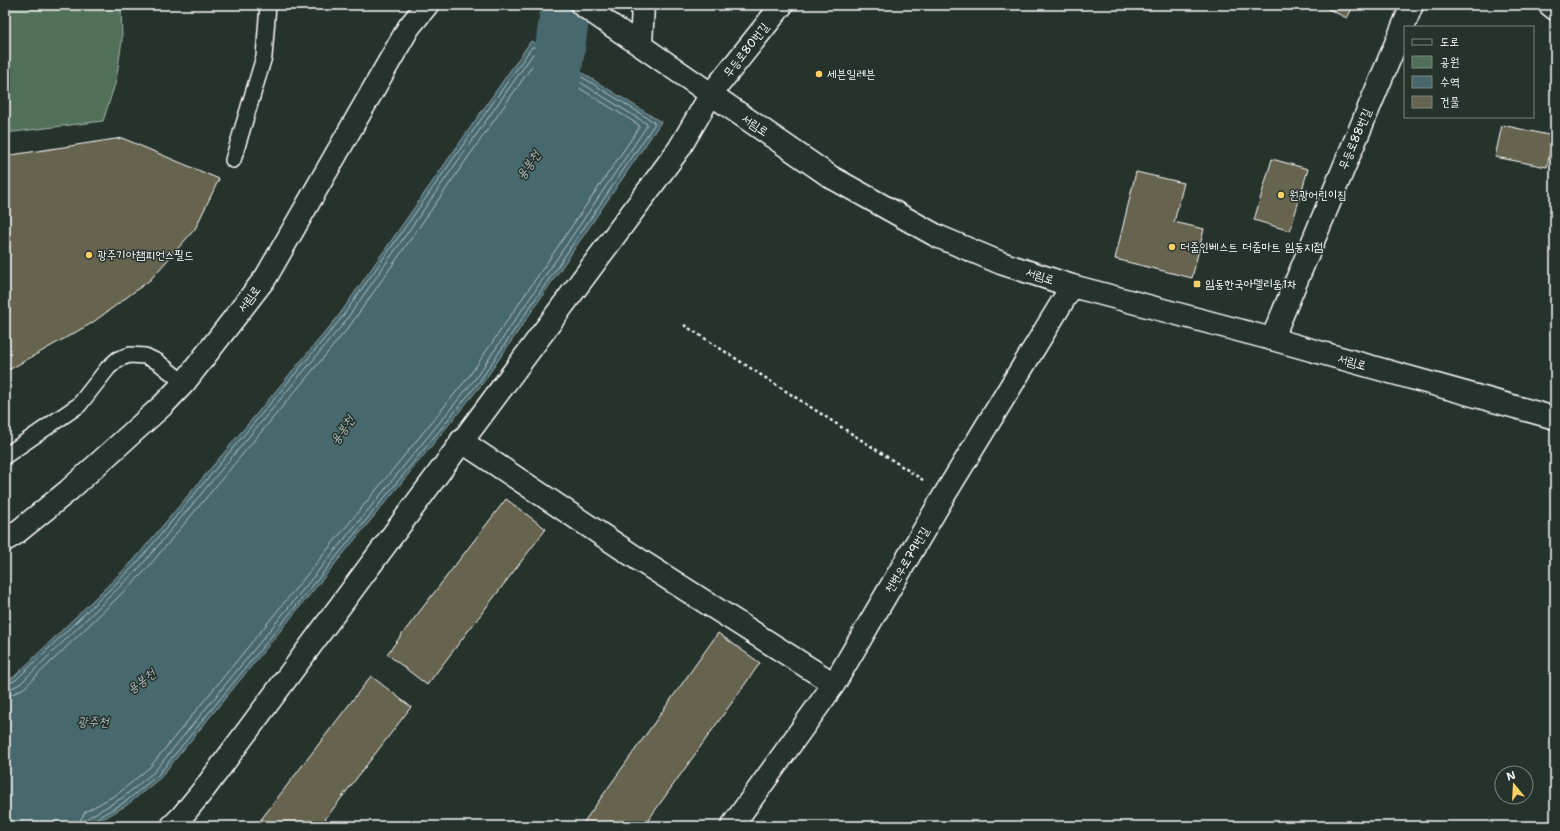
<svg xmlns="http://www.w3.org/2000/svg" width="1560" height="831" viewBox="0 0 1560 831" font-family="'Shantell Sans','Poor Story',sans-serif">
  <style>
    .green { fill: #517058; stroke: #a8b8ac }
    .water { fill: #47676d; stroke: #91a4a7 }
    .lines { fill: none; stroke-linecap: round; stroke-linejoin: round }
    .shore { stroke: #b5c2c5; stroke-width: 1 }
    .river { stroke: #47676d; stroke-width: 50 }
    .building { fill: #66634f; stroke: #fff }
    .service-casing { stroke: #fff; stroke-width: 18 }
    .minor-casing { stroke: #fff; stroke-width: 25 }
    .tertiary-casing { stroke: #fff; stroke-width: 25 }
    .path { stroke: #fff; stroke-width: 2.5; stroke-dasharray: 3 3; stroke-linecap: butt }
    .service { stroke: #26332d; stroke-width: 15 }
    .minor { stroke: #26332d; stroke-width: 22 }
    .tertiary { stroke: #26332d; stroke-width: 22 }
    .poi-dot { fill: #ffd166; stroke: #26332d; stroke-width: 1.5 }
    .labels { text-anchor: middle; dominant-baseline: central; stroke-width: 3; stroke-linejoin: round; paint-order: stroke }
    .street-label { font-size: 12px; fill: #fff; stroke: #26332d }
    .poi-label { font-size: 12px; fill: #fff; stroke: #26332d; text-anchor: start }
    .water-label { font-size: 13px; font-style: italic; fill: #acbbbd; stroke: #26332d }
  </style>
  <rect width="100%" height="100%" fill="#26332d"/>
  <filter id="ink" filterUnits="userSpaceOnUse"><feTurbulence type="fractalNoise" baseFrequency=".025" numOctaves="2"/><feDisplacementMap in="SourceGraphic" scale="8" xChannelSelector="R" yChannelSelector="G"/><feConvolveMatrix kernelMatrix="1 2 1 2 8 2 1 2 1" color-interpolation-filters="sRGB"/></filter>
  <g filter="url(#ink)">
    <path class="green" d="M5 5H121L122 40 116 81 103 121 5 133Z"/>
    <path class="water" d="M531 41 661 122 482 384 160 778 127 805 91 826H5V681L14 677 133 561 337 318Z"/>
    <g class="lines">
      <path class="shore" d="M5 685 16 680 136 564 340 320 532 47H534L654 122V125L479 382 158 775 125 802 92 821 90 826
        M5 690 10 689 20 684 140 567 344 323 533 54H535L647 124V126L475 379 154 772 122 798 89 817 86 821 85 826
        M5 696 11 695 24 688 144 572 349 327 535 62H537L639 125V128L470 375 150 767 119 793 85 812 81 819 79 826"/>
      <path class="river" d="M549 126 566 5"/>
    </g>
    <path class="building" d="M1320 5H1354L1347 18Z
      M1502 125 1553 136 1547 167 1495 157Z
      M122 138 219 179 195 229 150 280 92 323 5 372V156Z
      M1272 159 1308 169 1290 231 1254 220Z
      M1136 172 1184 183 1174 222 1204 229 1192 278 1115 259Z
      M506 499 546 529 427 685 387 654Z
      M718 633 760 663 644 826H581Z
      M371 676 411 707 320 826H256Z"/>
    <g class="lines">
      <g class="service-casing">
        <path id="service" d="M233 160 264 57 268 5
          M5 456 79 405 108 368 118 359 130 355 145 356 158 362 184 383"/>
      </g>
      <g class="minor-casing">
        <path id="minor" d="M1550 5 1555 9
          M641 45 643 5
          M1272 339 1412 5
          M461 441 644 563 834 684
          M172 826 182 816 205 788 679 149 711 94 782 5
          M732 826 834 684 945 494 1072 286"/>
      </g>
      <g class="tertiary-casing">
        <path id="tertiary" d="M582 5 831 177 937 236 1001 263 1072 286 1272 339 1555 418
          M5 540 15 534 68 491 163 405 184 383 266 277 409 27 427 5"/>
      </g>
      <path class="path" d="M684 325 923 480"/>
      <use href="#service" class="service"/>
      <use href="#minor" class="minor"/>
      <use href="#tertiary" class="tertiary"/>
    </g>
  </g>
  <g class="poi-dot">
    <circle cx="819" cy="74" r="4"/>
    <circle cx="1281" cy="195" r="4"/>
    <circle cx="1172" cy="247" r="4"/>
    <circle cx="89" cy="255" r="4"/>
    <rect x="1193" y="280" width="8" height="8" rx="2"/>
  </g>
  <g class="labels">
    <g class="street-label">
      <text transform="translate(746 50) rotate(-52)">무등로80번길</text>
      <text transform="translate(755 125) rotate(34)">서림로</text>
      <text transform="translate(1355 139) rotate(-67)">무등로88번길</text>
      <text transform="translate(1040 276) rotate(18)">서림로</text>
      <text transform="translate(249 299) rotate(-53)">서림로</text>
      <text transform="translate(1352 362) rotate(16)">서림로</text>
      <text transform="translate(907 560) rotate(-59)">천변우로79번길</text>
    </g>
    <g class="poi-label">
      <text x="827" y="74">세븐일레븐</text>
      <text x="1289" y="195">원광어린이집</text>
      <text x="1180" y="247">더줌인베스트 더줌마트 임동지점</text>
      <text x="97" y="255">광주기아챔피언스필드</text>
      <text x="1205" y="284">임동한국아델리움1차</text>
    </g>
    <g class="water-label">
      <text transform="translate(528 165) rotate(-55)">용봉천</text>
      <text transform="translate(342 430) rotate(-55)">용봉천</text>
      <text transform="translate(141 681) rotate(-37)">용봉천</text>
      <text x="93" y="721">광주천</text>
    </g>
  </g>
  <rect width="1560" height="831" fill="none" stroke="#26332d" stroke-width="20"/>
  <rect x="10" y="10" width="1540" height="811" fill="none" stroke="#fff" stroke-width="1.5" filter="url(#ink)"/>
  <rect x="1404" y="26" width="130" height="92" fill="#26332d" stroke="#7d8581"/>
  <rect x="1412" y="39" width="20" height="6" fill="#26332d" stroke="#7d8581"/>
  <text x="1440" y="46" font-size="12" fill="#ffffff">도로</text>
  <rect x="1412" y="56" width="20" height="12" fill="#517058" stroke="#7d8581"/>
  <text x="1440" y="66" font-size="12" fill="#ffffff">공원</text>
  <rect x="1412" y="76" width="20" height="12" fill="#47676d" stroke="#7d8581"/>
  <text x="1440" y="86" font-size="12" fill="#ffffff">수역</text>
  <rect x="1412" y="96" width="20" height="12" fill="#66634f" stroke="#7d8581"/>
  <text x="1440" y="106" font-size="12" fill="#ffffff">건물</text>
  <g transform="translate(1514 785) rotate(342)"><circle r="19" fill="#26332d" stroke="#7d8581"/>
  <path d="M0-3L7 15L0 10L-7 15Z" fill="#ffd166"/>
  <text y="-6" font-size="11" font-weight="bold" text-anchor="middle" fill="#ffffff">N</text>
  </g>
</svg>
